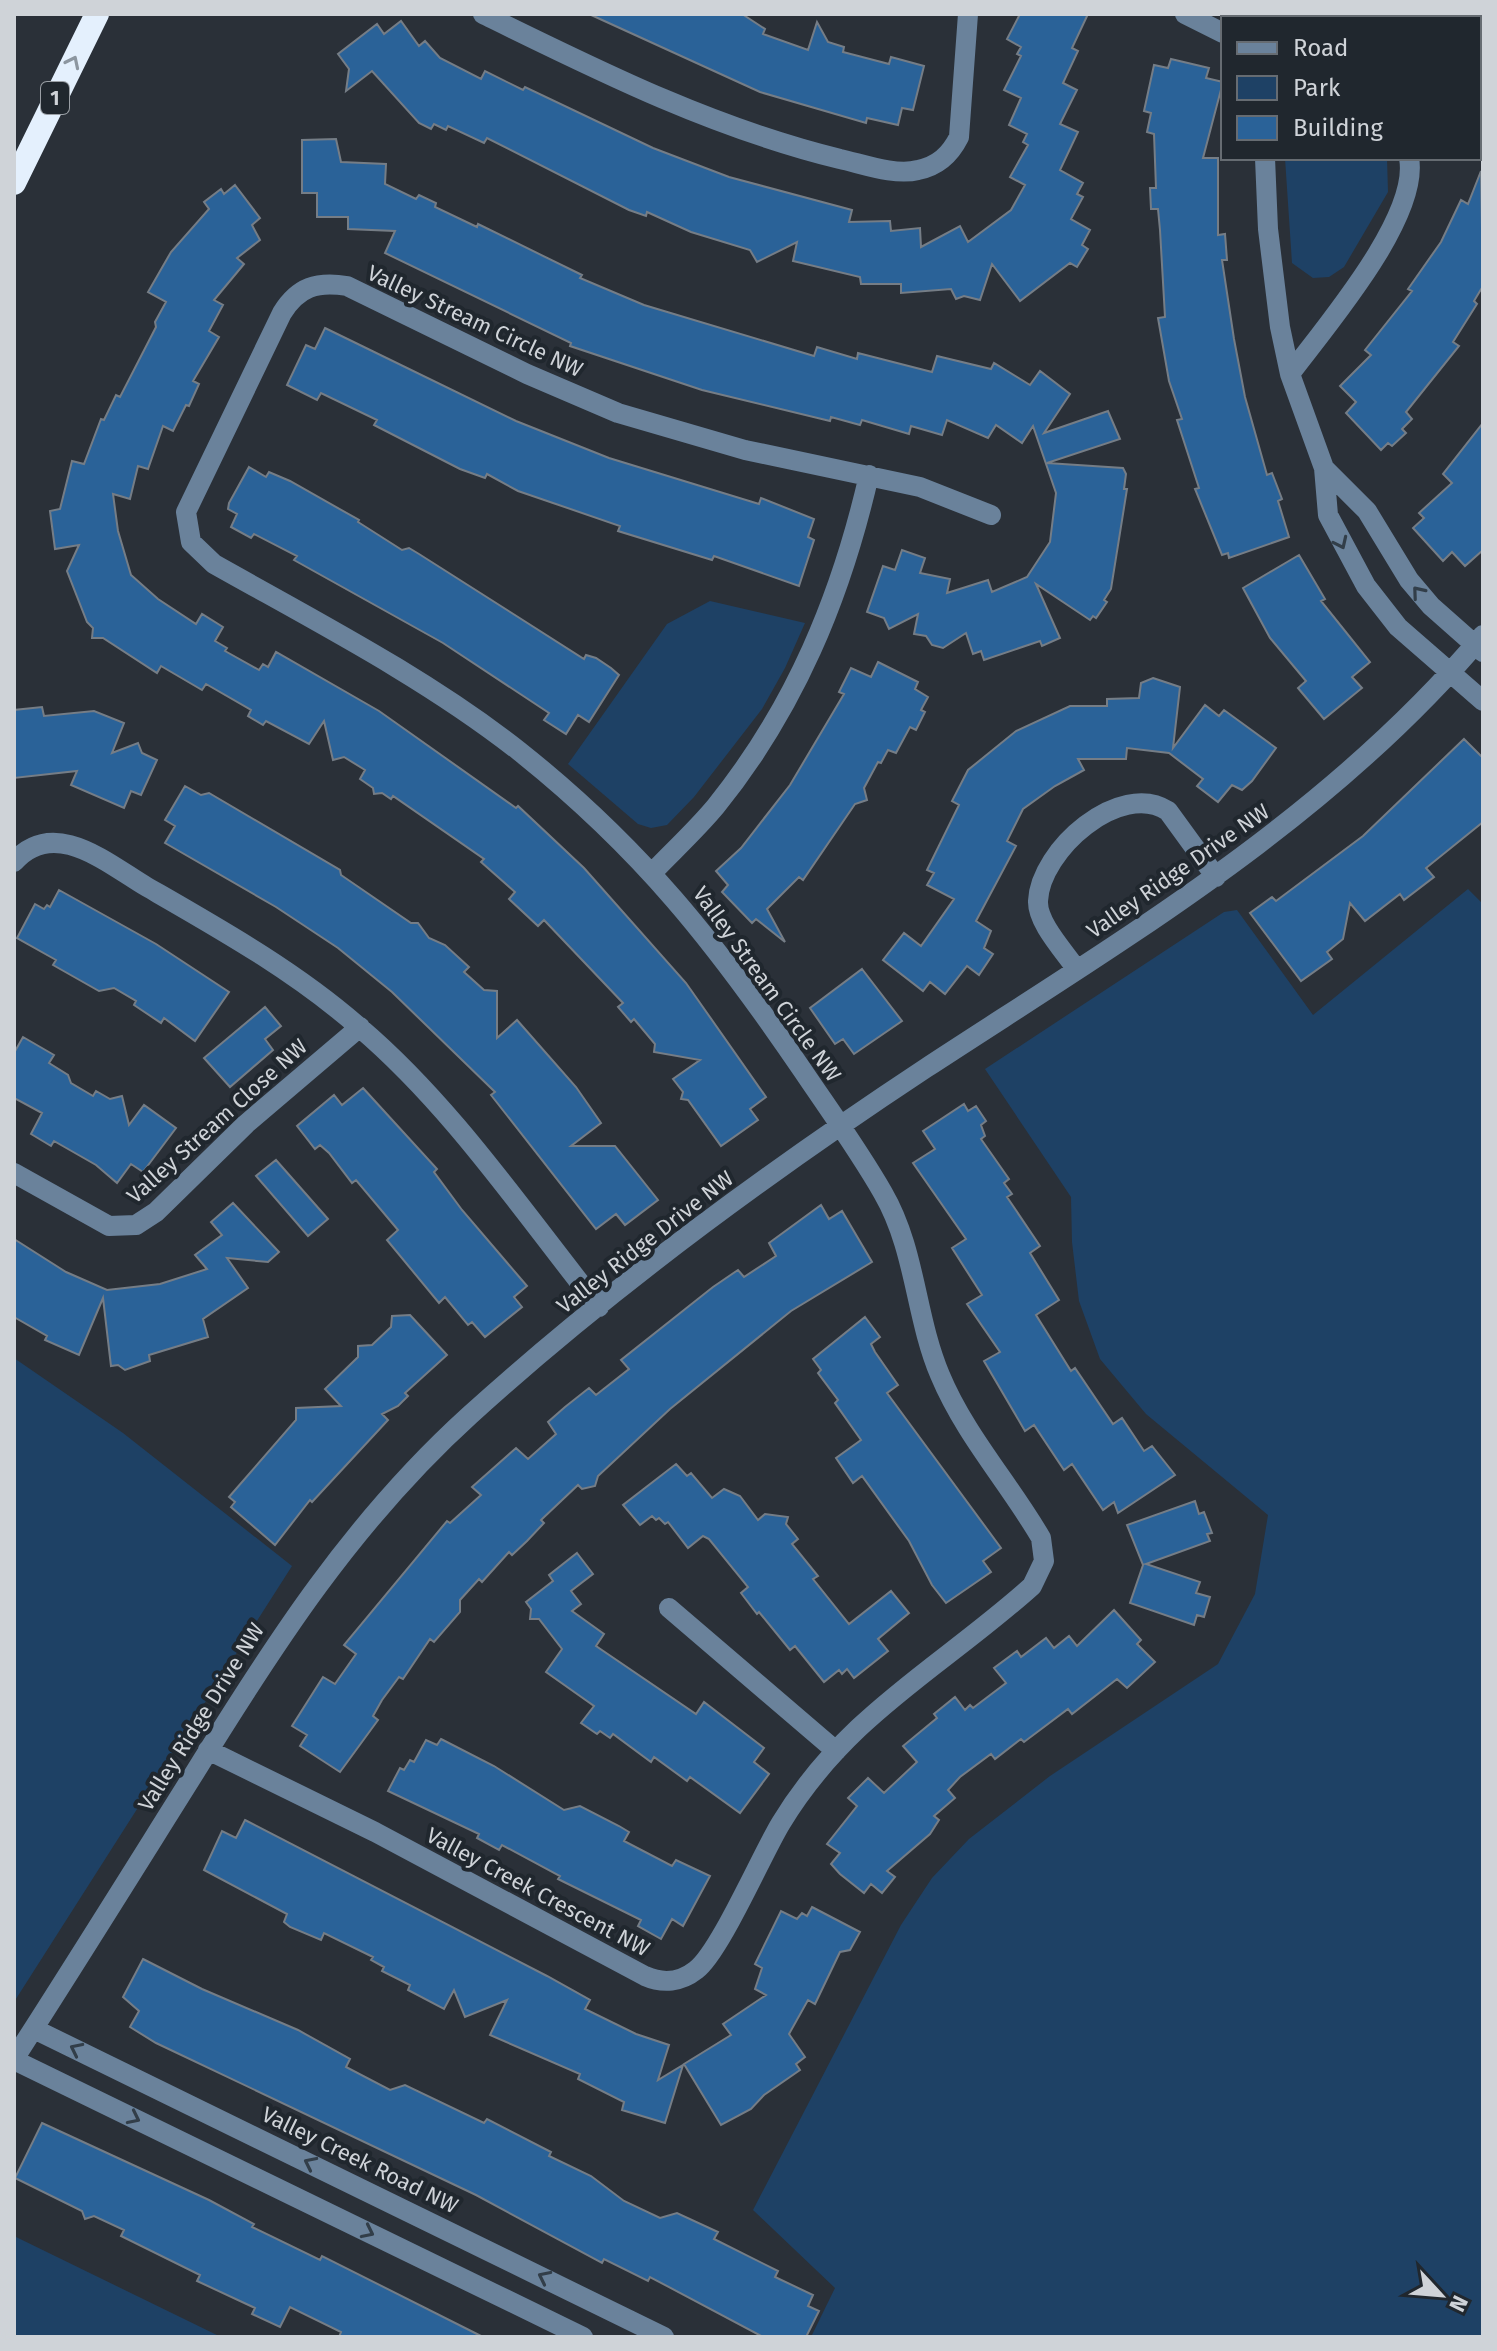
<svg xmlns="http://www.w3.org/2000/svg" width="1497" height="2351" viewBox="0 0 1497 2351" font-family="'Fira Sans',sans-serif">
  <style>
    .green { fill: #1e4165 }
    .building { fill: #2a6298; stroke: #757d86; stroke-width: 2 }
    .lines { fill: none; stroke-linecap: round; stroke-linejoin: round }
    .minor { stroke: #6a829b; stroke-width: 20 }
    .highway { stroke: #e4f0fd; stroke-width: 24 }
    .oneway { stroke: #8c96a0 }
    .oneway2 { stroke: #323e49 }
    .labels { text-anchor: middle; dominant-baseline: central; stroke-width: 8; stroke-linejoin: round; paint-order: stroke }
    .shield { fill: #20272e; stroke: #9a9fa5; stroke-width: 2 }
    .shield-label { font-size: 20px; font-weight: bold; fill: #cfd3d8 }
    .street-label { font-size: 22px; fill: #cfd3d8; stroke: #20272e }
  </style>
  <rect width="100%" height="100%" fill="#2a3038"/>
  <path class="green" d="M1285 158H1387L1388 192 1344 267 1329 277 1313 278 1292 263Z
    M710 601 805 623 785 668 762 709 694 797 667 825 651 828 638 824 568 764 667 624Z
    M1468 889 1483 904V2337H811L835 2288 753 2210 901 1925 932 1878 969 1839 1050 1776 1218 1664 1255 1594 1268 1515 1146 1414 1100 1359 1079 1301 1072 1242 1071 1197 985 1069 1224 912 1237 910 1313 1015Z
    M14 1358 123 1433 292 1566 14 2002Z
    M14 2236 221 2337H14Z"/>
  <path class="building" d="M589 14H742L765 29 763 34 808 50 817 22 828 42 844 47 843 52 889 64 891 57 924 66 913 110 902 108 898 125 867 118 866 123 760 92Z
    M1020 14H1088L1072 48 1078 51 1063 83 1077 90 1060 124 1078 132 1060 170 1083 183 1077 194 1083 197 1071 219 1090 230 1082 245 1088 249 1077 267 1070 263 1020 301 992 264 980 300 964 296 956 299 951 289 901 293V284H861L860 277 793 261 797 242 757 262 750 250 691 232 647 212 646 216 629 210 487 138 484 143 448 126 446 130 434 124 431 129 419 123 372 71 346 91 349 69 338 54 377 24 384 34 401 21 419 46 425 41 440 58 481 79 485 71 523 90 525 87 653 148 729 177 852 210 849 222 890 221 891 231 920 228 921 247 960 226 968 242 1011 210 1025 185 1010 177 1028 145 1023 142 1027 134 1009 125 1021 98 1004 90 1021 56 1017 54 1021 47 1007 39Z
    M1171 59 1209 68 1206 78 1223 82 1203 158H1218V235L1225 234 1227 260H1222L1234 339 1245 397 1267 475 1272 473 1282 499 1278 501 1289 537 1229 558 1228 553 1222 555 1195 489 1199 488 1177 420 1182 419 1169 381 1158 318 1165 317 1160 230 1158 209H1151L1150 188H1156L1154 134 1147 132 1151 113 1144 111 1154 65 1168 68Z
    M336 139 341 162 386 164 385 184 416 199 419 195 436 203 435 207 477 227 478 224 582 275 580 278 644 305 814 356 817 347 857 359 858 353 932 372 937 356 991 369 994 363 1030 385 1040 371 1070 394 1044 433 1108 411 1120 439 1047 463 1123 468 1126 474 1124 489H1127L1111 589 1104 600 1107 602 1096 618 1093 616 1090 620 1036 584 1060 638 1042 646 1040 641 984 660 981 651 973 654 966 633 943 648 932 645 926 636 914 634 918 614 889 629 884 618 867 612 883 566 895 570 902 550 925 558 920 573 950 579 947 593 988 580 992 592 1027 577 1050 542 1056 493 1033 426 1022 443 996 425 988 438 947 420 942 435 911 426 909 434 862 420 860 425 831 417 830 421 702 390 570 346 571 343 385 253 395 231 348 229V217H317V193H302V140Z
    M1481 171 1483 286 1474 301 1477 304 1453 342 1459 346 1406 412 1412 419 1402 429 1406 433 1392 446 1388 443 1381 450 1346 413 1356 402 1340 386 1371 355 1365 350 1412 291 1408 289 1441 242 1461 200 1468 204Z
    M235 185 260 218 252 225 260 240 237 258 244 264 214 300 223 305 209 331 219 337 193 381 199 384 189 406 186 405 173 431 163 426 148 469 138 466 130 499 113 494 118 531 131 575 158 599 196 624 202 614 223 627 215 641 227 648 225 651 259 670 263 664 268 667 276 652 379 711 516 808 518 806 584 868 686 983 766 1097 750 1109 758 1120 721 1146 688 1100 681 1099 683 1092 673 1079 700 1060 654 1052 655 1044 634 1019 631 1022 618 1007 623 1003 544 920 538 926 509 899 515 892 481 862 484 859 393 796 391 799 382 793 374 794 373 788 360 779 365 770 344 757 333 760 324 721 309 744 266 721 263 725 248 716 251 710 206 684 202 690 161 666 157 673 103 638H92L93 628 87 622 67 571 79 545 55 549 50 511 60 509 72 461 84 464 101 419 104 420 116 395 120 397 156 327 155 322 166 302 148 292 171 252 209 209 204 202 221 189 224 194Z
    M325 328 516 421 609 458 759 504 761 498 814 519 808 537 814 540 799 586 714 556 712 560 618 531 620 526 518 491 487 474 485 478 460 469 374 425 377 420 321 393 317 400 287 385 306 345 315 349Z
    M1483 423V550L1465 566 1452 552 1443 561 1413 528 1424 518 1419 513 1452 483 1443 474Z
    M249 467 266 477 269 472 290 481 359 520 358 522 402 550 409 548 419 554 584 659 586 655 596 658 611 668 619 675 589 722 578 715 566 734 544 720 549 713 443 643 294 560 297 556 254 534 251 538 231 527 237 514 228 509 229 503Z
    M1299 555 1325 599 1321 601 1370 662 1352 677 1362 688 1324 719 1298 688 1306 681 1270 638 1243 588Z
    M878 662 918 682 915 689 928 697 921 710 925 712 916 730 910 727 896 753 888 750 881 763 878 762 864 788 867 800 855 804 803 880 799 877 767 909 785 942 756 919 752 923 722 892 728 885 716 871 741 848 790 785 844 694 839 692 851 668 871 677Z
    M1153 678 1180 687 1173 748 1205 705 1219 716 1224 710 1276 748 1252 781 1242 790 1232 785 1218 802 1197 786 1203 779 1169 753 1127 748 1126 759H1078L1084 770 1055 786 1023 809 1007 841 1016 846 976 921 991 931 984 948 993 954 979 975 967 966 945 994 930 982 923 991 883 960 904 933 921 946 954 899 927 885 934 873 927 870 959 805 952 801 968 770 1016 731 1070 706H1107V699L1139 698 1141 683Z
    M42 707 44 716 94 711 124 723 112 753 138 743 142 753 157 760 141 795 131 791 124 808 71 785 77 771 14 778V710Z
    M1464 739 1483 758V822L1426 868 1434 877 1404 900 1400 894 1365 921 1350 903 1343 939 1327 952 1332 959 1301 981 1250 913 1272 897 1276 901 1363 836Z
    M185 786 201 795 209 793 340 870 341 875 411 923H418L429 938 445 945 469 967 464 972 484 990 497 991V1038L517 1020 576 1087 601 1123 571 1146H615L658 1200 625 1225 616 1214 596 1229 491 1095 495 1092 392 992 338 948 276 907 165 843 175 826 165 820Z
    M59 890 156 944 229 992 195 1041 164 1018 161 1023 134 1005 136 1001 114 988 99 991 53 965 56 960 17 938 35 904 44 909 47 905 50 907Z
    M862 969 902 1021 854 1054 843 1039 835 1044 810 1008Z
    M265 1007 281 1026 265 1039 273 1050 230 1087 204 1058Z
    M23 1037 54 1055 49 1063 68 1075 71 1083 93 1096 96 1091 110 1099 122 1096 129 1125 144 1105 176 1128 143 1172 131 1164 117 1183 96 1165 54 1141 51 1146 31 1134 42 1113 14 1098V1053Z
    M363 1088 437 1169 434 1172 462 1210 527 1286 514 1297 522 1307 485 1337 472 1322 468 1325 445 1297 439 1303 387 1240 398 1230 356 1180 352 1183 329 1153 320 1145 315 1149 297 1126 334 1095 342 1105Z
    M964 1104 968 1111 976 1106 986 1121 981 1125 985 1136 981 1139 1009 1179 1004 1183 1012 1194 1007 1197 1040 1246 1030 1253 1059 1300 1036 1315 1071 1371 1075 1368 1113 1424 1122 1418 1144 1451 1152 1446 1175 1475 1118 1513 1114 1502 1103 1510 1072 1464 1064 1470 1034 1425 1025 1431 984 1361 1000 1352 967 1304 982 1295 952 1248 966 1239 913 1163 935 1149 923 1131Z
    M276 1160 328 1219 308 1236 256 1176Z
    M233 1203 279 1252 268 1262 227 1258 248 1288 203 1319 208 1337 149 1355 150 1361 125 1370 118 1365 111 1366 103 1298 79 1355 45 1340 47 1336 14 1317V1239L66 1272 107 1290 160 1284 207 1269 195 1255 222 1235 211 1222Z
    M821 1205 829 1219 842 1211 872 1262 791 1311 670 1409 598 1476 595 1486 582 1489 578 1485 541 1520 544 1523 527 1541 512 1555 509 1552 482 1582 479 1579 460 1600V1612L434 1642 430 1639 403 1679 399 1677 382 1700 373 1716 378 1720 340 1772 300 1746 307 1735 292 1726 323 1677 335 1684 356 1654 344 1645 447 1521 450 1523 481 1495 472 1487 516 1448 528 1459 556 1434 548 1422 565 1407 589 1388 596 1395 629 1369 621 1360 713 1287 738 1270 744 1277 776 1256 769 1243Z
    M410 1315 447 1355 405 1393 408 1396 398 1406 382 1414 388 1420 312 1502 310 1500 275 1545 231 1507 235 1502 229 1497 296 1420V1408L341 1406 325 1389 358 1357V1346L372 1345 391 1327 392 1316Z
    M865 1317 880 1337 871 1344 875 1352 898 1385 887 1393 1001 1548 983 1561 991 1572 946 1603 932 1585 909 1541 862 1476 853 1483 836 1458 861 1440 835 1403 838 1400 818 1373 821 1370 813 1359Z
    M676 1464 687 1476 691 1473 712 1498 724 1489 740 1496 758 1520 765 1514 788 1517 786 1524 798 1539 792 1544 818 1576 813 1579 849 1624 891 1591 909 1613 878 1639 888 1651 854 1678 847 1669 842 1674 839 1670 824 1682 795 1646 790 1650 759 1612 757 1614 741 1593 748 1587 709 1539 703 1536 688 1548 668 1522 665 1524 659 1518 656 1520 652 1516 640 1525 623 1505Z
    M1195 1501 1199 1514 1204 1512 1212 1533 1207 1534 1210 1541 1146 1564 1200 1582 1196 1593 1210 1597 1204 1617 1197 1615 1194 1625 1130 1603 1143 1565 1127 1525Z
    M577 1553 593 1574 571 1591 581 1604 572 1611 604 1634 596 1646 696 1714 704 1702 764 1748 754 1762 769 1774 740 1813 690 1777 687 1781 654 1757 651 1762 613 1734 610 1738 600 1731 597 1734 581 1723 594 1706 546 1672 562 1649 539 1619H530L531 1609 526 1602 553 1581 549 1575Z
    M1114 1610 1141 1640 1137 1644 1155 1662 1127 1688 1117 1679 1072 1714 1068 1709 1024 1742 1021 1739 995 1759 991 1754 960 1777 948 1790 955 1798 934 1816 939 1820 930 1834 887 1871 895 1877 882 1893 871 1884 864 1893 840 1874 831 1864 840 1853 827 1844 857 1806 848 1798 868 1778 884 1793 917 1762 903 1746 937 1718 934 1714 955 1697 965 1710 970 1705 973 1708 1006 1683 994 1668 1017 1651 1021 1657 1046 1638 1054 1648 1069 1636 1077 1646Z
    M441 1739 494 1766 564 1810 580 1806 619 1826 629 1832 624 1841 672 1866 676 1860 710 1876 683 1926 672 1919 661 1939 638 1926 641 1920 558 1879 560 1876 502 1845 499 1850 477 1838 479 1834 388 1791 400 1768 404 1770 410 1760 414 1762 426 1740 437 1745Z
    M245 1820 547 1976 590 2000 585 2009 636 2034 669 2045 658 2080 683 2065 665 2123 622 2110 624 2102 578 2079 580 2074 490 2035 507 2000 465 2017 454 1990 444 2009 408 1990 410 1985 382 1971 384 1967 371 1960 373 1957 324 1933 321 1940 290 1927 284 1922 287 1914 204 1870 222 1831 236 1838Z
    M812 1907 860 1932 850 1950 840 1952 815 2004 808 2000 789 2034 805 2057 796 2064 800 2070 764 2095 751 2109 721 2125 684 2064 731 2035 723 2024 766 1995 755 1989 762 1968 755 1964 781 1911 797 1919 802 1913 807 1916Z
    M143 1959 202 1989 298 2030 350 2059 346 2067 390 2090 405 2085 484 2123 487 2119 551 2152 549 2156 591 2176 624 2201 660 2218 677 2213 718 2232 714 2239 778 2271 775 2277 813 2295 808 2306 819 2311 806 2337H763L650 2277 648 2281 604 2259 602 2263 476 2195 156 2043 130 2027 139 2011 123 1997Z
    M42 2123 209 2200 254 2224 252 2227 320 2260 322 2256 483 2337H339L341 2332 290 2307 280 2327 252 2314 255 2308 197 2281 200 2275 121 2236 124 2230 94 2216 85 2219 82 2211 15 2178Z"/>
  <g class="lines">
    <path class="minor" d="M483 14C599 71 713 128 840 159 863 164 895 176 918 170 938 166 950 155 959 137L968 14
      M1185 14 1223 33
      M1265 158 1268 229 1280 327 1290 374 1324 468 1328 515 1366 586 1398 627 1483 701
      M1290 374C1326 326 1420 217 1409 158
      M1324 468 1367 511 1409 580 1431 606 1483 652
      M14 862C54 816 108 864 147 887 220 929 295 971 359 1027 452 1106 523 1212 599 1307
      M653 872C674 850 697 829 716 806 795 708 841 597 869 475
      M1077 970C1065 952 1037 923 1038 901 1040 850 1120 780 1168 811L1216 877
      M14 1173 109 1226 136 1225 156 1212 246 1124 360 1027
      M669 1608 836 1751
      M208 1750 375 1832 645 1976C663 1984 681 1982 696 1970 720 1952 762 1854 781 1823 847 1714 942 1667 1032 1586L1044 1561 1041 1538C1009 1483 965 1435 940 1375 915 1316 916 1250 883 1193 859 1151 830 1111 803 1071 716 943 641 848 519 751 426 678 317 622 214 564L191 542 186 512 282 313C298 287 317 281 347 286L527 374 618 413 745 450 920 487 991 515
      M34 2029 664 2337
      M14 2059C74 1966 133 1871 192 1777 274 1644 353 1521 470 1415 611 1287 767 1173 926 1068 1123 939 1330 818 1483 635
      M14 2060 583 2337"/>
    <path class="highway" d="M14 183 97 14"/>
  </g>
  <defs><path id="oneway-chevron" d="M-2-3.5L2.5 0L-2 3.5" fill="none" stroke-width="1.6" stroke-linecap="round" stroke-linejoin="round" transform="scale(2)"/></defs>
  <use class="oneway" href="#oneway-chevron" transform="translate(73 62) rotate(-64)"/>
  <g class="oneway2">
    <use href="#oneway-chevron" transform="translate(1341 543) rotate(65)"/>
    <use href="#oneway-chevron" transform="translate(1418 592) rotate(-130)"/>
    <use href="#oneway-chevron" transform="translate(76 2049) rotate(-154)"/>
    <use href="#oneway-chevron" transform="translate(134 2118) rotate(26)"/>
    <use href="#oneway-chevron" transform="translate(310 2163) rotate(-154)"/>
    <use href="#oneway-chevron" transform="translate(368 2232) rotate(26)"/>
    <use href="#oneway-chevron" transform="translate(544 2277) rotate(-154)"/>
  </g>
  <g class="labels">
    <rect class="shield" x="41" y="82" width="28" height="32" rx="6"/>
    <g class="shield-label">
      <text x="55" y="98">1</text>
    </g>
    <g class="street-label">
      <text transform="translate(475 321) rotate(25)">Valley Stream Circle NW</text>
      <text transform="translate(1178 871) rotate(-35)">Valley Ridge Drive NW</text>
      <text transform="translate(767 984) rotate(54)">Valley Stream Circle NW</text>
      <text transform="translate(217 1121) rotate(-42)">Valley Stream Close NW</text>
      <text transform="translate(645 1242) rotate(-38)">Valley Ridge Drive NW</text>
      <text transform="translate(201 1717) rotate(-58)">Valley Ridge Drive NW</text>
      <text transform="translate(538 1892) rotate(28)">Valley Creek Crescent NW</text>
      <text transform="translate(360 2160) rotate(26)">Valley Creek Road NW</text>
    </g>
  </g>
  <rect width="1497" height="2351" fill="none" stroke="#cfd3d8" stroke-width="32"/>
  <rect x="1221" y="16" width="260" height="144" fill="#20272e" stroke="#666c72" stroke-width="2"/>
  <rect x="1237" y="42" width="40" height="12" fill="#6a829b" stroke="#666c72" stroke-width="2"/>
  <text x="1293" y="56" font-size="24" fill="#cfd3d8">Road</text>
  <rect x="1237" y="76" width="40" height="24" fill="#1e4165" stroke="#666c72" stroke-width="2"/>
  <text x="1293" y="96" font-size="24" fill="#cfd3d8">Park</text>
  <rect x="1237" y="116" width="40" height="24" fill="#2a6298" stroke="#666c72" stroke-width="2"/>
  <text x="1293" y="136" font-size="24" fill="#cfd3d8">Building</text>
  <g transform="translate(1441 2295) rotate(116)" stroke="#20272e" stroke-width="6" paint-order="stroke">
  <path d="M0-6L14 30L0 20L-14 30Z" fill="#cfd3d8"/>
  <text y="-12" font-size="22" font-weight="bold" text-anchor="middle" fill="#cfd3d8">N</text>
  </g>
</svg>
